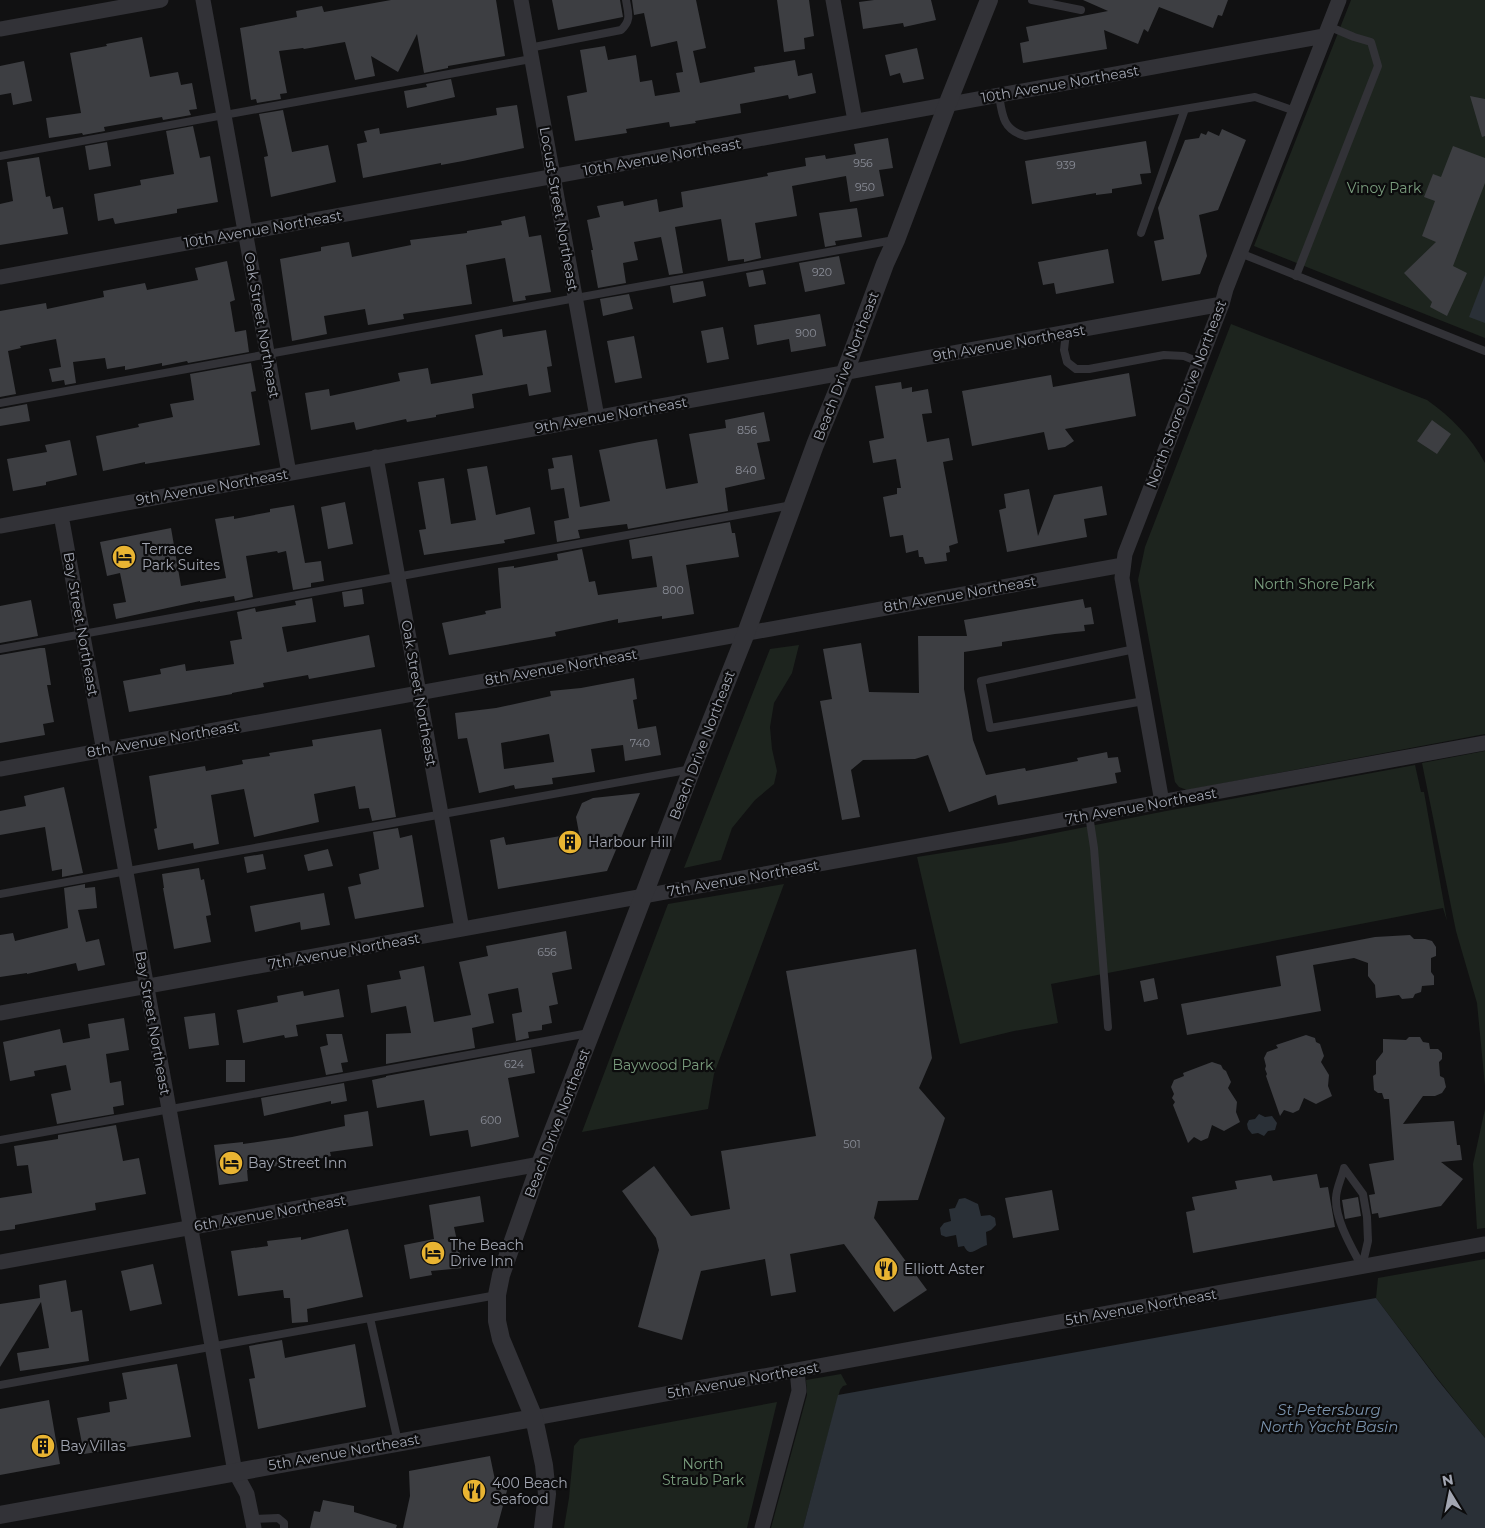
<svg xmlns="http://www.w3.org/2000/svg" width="1485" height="1528" viewBox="0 0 1485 1528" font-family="Montserrat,sans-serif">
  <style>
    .green { fill: #1d241e }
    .water { fill: #2a3037 }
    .building { fill: #3d3e42; fill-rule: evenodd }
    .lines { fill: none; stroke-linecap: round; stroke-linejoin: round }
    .service { stroke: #323237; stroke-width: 8 }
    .minor { stroke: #323237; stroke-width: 15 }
    .tertiary { stroke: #323237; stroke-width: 18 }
    .labels { text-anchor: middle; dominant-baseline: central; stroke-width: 4.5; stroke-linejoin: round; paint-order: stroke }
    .number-label { font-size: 11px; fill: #898c96 }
    .street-label { font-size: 14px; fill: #a2a6b2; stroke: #0c0c0d }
    .park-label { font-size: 14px; fill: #7a9d7e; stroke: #0c0c0d }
    .poi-label { font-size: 14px; fill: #a2a6b2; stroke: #0c0c0d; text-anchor: start }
    .water-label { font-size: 15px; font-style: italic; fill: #7a92ac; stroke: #0c0c0d }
  </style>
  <rect width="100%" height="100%" fill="#111112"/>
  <path class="green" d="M1351 0H1485V338L1254 246Z
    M1231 324 1427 400C1451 417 1471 437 1485 463V734L1187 790 1179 787 1175 782 1138 580 1145 547Z
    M799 645 792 673 774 703 770 727 772 749 777 771 774 784 755 800 732 828 721 860 684 868 770 649Z
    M1485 751V1086L1477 1003 1456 931 1422 763Z
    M1415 765 1421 792H1424L1447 921 1443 908 1051 984 1058 1023 1014 1031 960 1044 917 857 1005 843 1166 811Z
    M784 884 714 1074 708 1109 582 1132 668 904Z
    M1485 1109V1228L1477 1229 1473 1164Z
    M1485 1259V1438L1437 1378 1376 1298 1378 1278Z
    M841 1374 847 1385 843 1386 840 1390 803 1528H771L807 1395 806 1380Z
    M777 1402 747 1528H564L569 1498 574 1446 580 1439Z"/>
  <path class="water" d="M1485 275V323L1469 317Z
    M1259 1114 1265 1117 1272 1116 1277 1123 1275 1130 1268 1131 1264 1136 1258 1133 1252 1134 1248 1129 1247 1124 1249 1120 1255 1119Z
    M965 1198 978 1204 981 1216 990 1215 995 1218 996 1225 991 1230 986 1232 987 1245C978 1247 970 1259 964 1246L958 1247 956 1235 946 1237 941 1235 940 1228 944 1223 951 1221 949 1209 955 1208 959 1199Z
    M1376 1298 1437 1379 1485 1438V1528H803L838 1395Z"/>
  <path class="building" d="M391 0H496L505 56 448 66V68L424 73 417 34 398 72 371 56 375 76 355 80 345 42 304 49 303 48 279 51 287 93 280 94 281 99 257 103 256 99 251 100 240 28 297 17 296 11 322 6 324 12Z
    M552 0H620L623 17 558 30Z
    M632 0H696L706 48 693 51 700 83 755 72 754 67 795 60 798 76 812 73 816 93 789 99 788 95 740 104 741 113 695 121 696 123 670 127 669 122 626 129 627 133 575 141 567 96 587 92 580 50 605 46 608 60 636 55 640 82 652 80 655 96 680 92 676 73 683 72 677 41 651 47 644 13 634 15Z
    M777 0H809L814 36 804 38 805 49 784 52Z
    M874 0H931L936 20 904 27 903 23 863 29 859 2Z
    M1083 0H1228L1222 16 1218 15 1213 28 1159 7 1148 32 1144 29 1138 44 1104 30 1107 49 1023 63 1020 43 1029 41 1026 27 1108 11Z
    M142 37 150 77 178 72 181 85 192 83 197 109 189 110 191 115 163 120 162 117 104 127 105 131 83 135 82 133 49 138 46 118 81 113 70 53 107 46 106 44Z
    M917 48 924 79 903 83 900 73 890 76 885 55Z
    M24 61 32 101 13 105 11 93 0 95V66Z
    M451 79 455 97 407 108 404 91 427 87 426 84Z
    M1470 96 1485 99V136L1482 137Z
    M517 105 524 148 463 161 441 165V163L363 178 357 144 367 142 364 131 379 128 380 134 497 115 496 108Z
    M283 110 292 152 328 145 336 182 271 197 264 157 268 156 259 114Z
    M193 126 200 158 210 156 218 202 177 209V213L115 224 113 218 98 221 94 194 141 185 140 180 174 174 166 131Z
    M1222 129 1246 140 1218 210 1199 215 1207 256 1200 274 1162 281 1154 241 1164 239 1158 208 1185 140 1199 138 1201 133 1206 135 1208 131 1219 136Z
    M888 138 893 168 879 170 884 196 850 202 846 176 792 186 797 216 755 223 761 258 744 262V259L728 261 721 219 675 227 683 273 669 275 661 237 634 242 638 260 623 263 626 283 598 288 591 250H593L587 220 600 217 597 206 623 201 624 206 657 199 659 212 683 207 681 192 768 176 767 173 806 166 805 158 825 155 826 159 856 154 854 144Z
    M1146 141 1151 173 1140 174 1142 184 1112 189V193L1096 195V193L1032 204 1025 161Z
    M107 142 111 166 89 170 85 146Z
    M1453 146 1485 158V183L1453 266 1467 273 1447 316 1430 307 1432 302 1404 273 1436 242 1422 236 1435 201 1424 197 1433 174 1441 177Z
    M39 157 46 197 50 196 53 209 63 207 68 234 0 245V204L13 201 7 162Z
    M857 208 862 237 835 241 836 245 825 247 819 213Z
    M525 216 529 237 541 235 551 292 525 296 526 300 513 302 505 258 466 265 472 304 403 314 404 319 368 325 365 309 324 316 327 334 292 341 280 259 321 251V247L349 242 352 257 411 245 410 240 467 233V231L502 225 501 221Z
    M1108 249 1114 283 1056 294 1054 283 1043 285 1038 262Z
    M839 256 845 284 805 292 799 263Z
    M227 261 235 300 230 302 235 332 246 330 249 352 188 363 187 361 162 366V363L125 370V366L107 369 105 358 73 362 76 383 65 385 64 380 52 382 49 369 61 367 56 339 20 346 21 348 8 351 16 394 0 397V311L46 303 47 309 104 297 103 291 145 283 147 290 198 280 195 268Z
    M763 270 766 284 749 287 746 273Z
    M703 281 706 296 673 303 670 286Z
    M629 294 633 309 603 316 600 299Z
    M820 314 826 346 791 352 789 339 757 345 754 325Z
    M723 327 729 359 707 363 701 331Z
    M502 329 503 337 546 330 552 366 547 367 551 392 529 396 527 384 472 394 474 408 436 415V417L407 422 406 419 356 430 354 422 311 430 305 393 329 389 330 396 400 381 398 373 428 368 431 384 483 375 475 335Z
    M634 336 642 378 615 383 607 341Z
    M251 363 256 391 251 392 260 445 145 464V462L103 471 96 436 139 427 138 424 173 417 170 404 194 400 190 374Z
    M1129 373 1136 416 1065 429 1074 441 1065 447 1048 450 1044 432 972 446 962 391 1051 375 1053 387Z
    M901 382 902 389 912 387V392L928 389 932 413 922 414 927 442 949 438 953 460 943 462 958 543 949 546 950 552 946 553 947 561 925 564 923 557H919L918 550 906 553 903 535 890 537 883 497 897 494V488H901L896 459 873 463 869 441 884 438 875 386Z
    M27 404 30 421 0 426V409Z
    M764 412 770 441 757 443 765 479 725 488 728 511 628 529 627 524 578 530 580 538 557 542 554 521 569 518 564 488 551 490 548 469 554 468 552 458 572 455 580 507 610 501 599 450 639 442 657 439 666 489 698 483 689 434 726 428 725 420Z
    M1432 420 1451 434 1437 454 1417 441Z
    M70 440 77 475 46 482V485L13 491 7 459 47 452 45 445Z
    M487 466 496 515 530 507 535 534 504 540 505 543 424 555 419 530 426 529 418 482 444 478 451 524 476 520 467 469Z
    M1102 486 1107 515 1084 519 1087 537 1007 552 999 510 1006 508 1004 494 1029 489 1038 536 1054 495Z
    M345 502 353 544 328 549 321 507Z
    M294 505 305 563 321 561 324 581 311 583V587L293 590 286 551 278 553 277 551 246 556 253 597 235 601 234 596 200 602V601L116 619 113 604 126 602 120 573 107 576 100 542 171 528 181 586 226 578 215 519 234 516V519L270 512V509Z
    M730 522 732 533H735L739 557 686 565 694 614 662 619V616L618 623V619L555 632 556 636 449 655 442 623 486 614 485 611 501 608 498 568 514 566V568L558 560 557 554 582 549 589 582 595 581 598 595 657 587 652 556 632 559 629 540Z
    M362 589 364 604 344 607 342 592Z
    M312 598 316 622 282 627 287 652 369 635 375 667 309 679 308 675 263 683 264 687 232 693V694L129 712 123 681 161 674 160 669 185 664 186 671 234 664 230 641 242 639 237 612 255 608 256 612 296 605 295 601Z
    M1083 599 1085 608 1091 607 1094 624 1084 625 1085 631 1055 634 1002 642V646L964 652V689L973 740 986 775 1025 768 1026 771 1078 761 1077 758 1107 752 1108 758 1118 757 1121 772 1115 773 1117 783 998 805 996 795 949 812 928 755 915 759 863 760 851 770 860 817 842 820 820 701 832 699 823 649 861 643 869 692 919 693 918 636H967L964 620Z
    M31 600 38 636 0 643V606Z
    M40 648H45L51 685H47L54 722 43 724 45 735 0 743V655Z
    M634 678 637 699 633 700 638 729 656 726 661 755 625 761 623 745 591 749 595 772 552 778 553 784 515 789 514 785 479 793 467 738 458 739 455 713 496 708 551 696 550 691 581 688ZM549 734 554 762 504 769 501 743Z
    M381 729 396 817 372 821 369 808 359 809 355 786 314 794 319 822 254 837 244 789 211 795 219 844 194 849 193 843 158 850 154 829 157 828 149 776 205 766 206 771 243 764 242 760 270 756 269 753 313 746 312 740Z
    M64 787 83 873 62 877V869L52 871 45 827 0 835V811L26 806 24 796Z
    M640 793 607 871 498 889 490 840 504 837 506 845 579 833 576 817 582 803 593 798Z
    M398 828 400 838 412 835 424 907 355 919 348 887 361 884 359 874 379 869 373 832Z
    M328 849 333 866 308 871 304 855Z
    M263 854 266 869 247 873 244 857Z
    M199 868 201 880 204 879 211 915 206 916 211 942 174 949 163 888H164L162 874Z
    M85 884V888L95 887 97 908 78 910 86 942 99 939 105 965 78 971 76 963 27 974V973L0 977V935L13 933 15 941 68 928 64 888Z
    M324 893 330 925 301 930 300 922 255 932 250 906Z
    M566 931 572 969 552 973 558 1004 549 1006 552 1023 542 1025V1030L528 1032 529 1038 516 1041 512 1014 522 1012 518 988 488 994 494 1023 472 1028 475 1048 386 1064V1034L411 1033 406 1006 371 1013 367 985 401 979 399 971 424 966 434 1022 471 1015 459 962 488 956 486 946Z
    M1410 935 1414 939H1425L1432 941 1436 947V956L1431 958V972L1434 976V985L1422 986 1421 992 1415 994 1413 998 1402 999 1399 995 1376 998 1375 985 1368 976V963L1354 958 1313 965 1321 1011 1187 1035 1181 1004 1281 986 1276 956 1375 937Z
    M916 949 932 1058 919 1088 945 1118 918 1200 878 1201 874 1218 927 1290 894 1312 844 1244 790 1254 796 1292 771 1296 765 1259 701 1271 682 1340 638 1327 659 1250 656 1238 622 1191 654 1166 691 1216 730 1209 721 1151 816 1136 786 971Z
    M1154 978 1158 999 1144 1002 1140 981Z
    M339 989 344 1017 296 1025 298 1036 285 1038 284 1035 243 1043 237 1010 278 1002 277 996 303 991 304 996Z
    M215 1013 219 1045 189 1049 184 1017Z
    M124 1018 129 1050 106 1054 110 1083 121 1081 124 1105 113 1107 114 1114 57 1124 51 1094 71 1090 66 1065 34 1071 35 1076 10 1081 3 1042 60 1029 63 1043 90 1038 88 1024Z
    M326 1034H342L348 1062 341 1063 343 1072 326 1075 320 1047 328 1045Z
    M1306 1035 1315 1038 1316 1042 1320 1044 1324 1056 1321 1062 1329 1075 1328 1086 1332 1096 1316 1104 1304 1098 1299 1110 1293 1113 1284 1110 1280 1116 1266 1076 1267 1074 1265 1069 1266 1066 1264 1058 1267 1052 1278 1048 1276 1045Z
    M1409 1037H1420L1423 1042 1429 1043 1430 1049H1438L1442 1053V1059L1439 1062 1440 1076 1444 1078 1446 1087 1442 1093 1435 1096H1423L1403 1124 1454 1121 1457 1145H1460L1462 1160 1441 1162 1463 1179 1441 1206 1379 1218 1378 1213 1372 1214 1369 1195 1375 1194 1369 1164 1394 1160 1389 1099H1384L1382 1093H1378L1374 1090 1373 1076 1376 1074V1061L1383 1052V1039L1406 1040Z
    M531 1049 535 1073 508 1078 519 1137 471 1147 468 1130 430 1136 424 1100 377 1108 372 1080 386 1077V1076Z
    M226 1060H245V1082H226Z
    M1212 1062 1221 1065 1223 1069 1226 1071 1231 1082 1228 1088 1237 1102 1236 1112 1240 1122 1224 1131 1212 1125 1208 1138 1201 1141 1194 1137 1188 1143 1173 1105 1175 1102 1172 1098 1174 1094 1171 1087 1174 1080 1184 1076 1183 1073Z
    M344 1083 347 1101 331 1104V1101L264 1116 261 1098Z
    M368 1111 373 1146 330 1152 331 1156 307 1162 247 1170 248 1181 219 1185 214 1145 243 1142V1144L292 1137 345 1126 344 1115Z
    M116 1125 123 1161 139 1158 146 1194 95 1203 96 1210 15 1225V1229L0 1231V1198L32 1193 28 1165 17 1166 14 1146 58 1139V1135Z
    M1317 1174 1320 1188 1328 1187 1335 1227 1193 1253 1186 1212 1195 1210 1192 1197 1237 1189 1235 1181 1271 1175 1273 1181Z
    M1052 1190 1059 1230 1013 1238 1005 1198Z
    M480 1196 484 1222 454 1227 463 1268 431 1271 432 1275 410 1279 404 1245 434 1239 429 1205Z
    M1358 1197 1361 1216 1345 1219 1342 1200Z
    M348 1229 363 1297 307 1309 308 1322 292 1323 290 1298H284L283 1290 238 1296 231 1251 268 1246 267 1241 301 1237V1240Z
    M153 1264 162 1304 130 1311 121 1271Z
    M66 1280 71 1312 82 1310 89 1361 20 1371 17 1353 49 1348 41 1302 0 1367V1304L40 1298 39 1285Z
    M282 1340 285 1358 355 1344 366 1407 258 1429 249 1379 255 1378 249 1346Z
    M177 1364 191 1437 84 1454 77 1418 110 1412 109 1402 127 1399 122 1373Z
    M49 1400 60 1464 0 1475V1409Z
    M490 1456 495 1480 509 1483 497 1528H403L410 1496 409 1471Z
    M323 1500 354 1506V1512L397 1525 396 1528H310L314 1511 320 1512Z"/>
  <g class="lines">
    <path class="service" d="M1032 0 1081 10
      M529 48 621 30C632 20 628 13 626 0
      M999 95C1002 115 1003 130 1025 136L1255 97 1295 111
      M0 156 531 59
      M1141 233 1185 109
      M1240 253 1485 351
      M1296 276 1378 66 1371 42 1354 37 1328 26
      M1066 333 1064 350 1067 362 1076 369H1089L1164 355 1184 356 1199 362
      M0 403 894 240
      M0 649 792 505
      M1135 649 981 681 990 728 1144 701
      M1089 815 1094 848 1108 1027
      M0 894 692 769
      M0 1140 589 1033
      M1344 1168 1363 1194 1367 1217 1368 1241 1362 1267C1352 1248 1335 1220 1336 1198 1336 1189 1342 1177 1344 1168Z
      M370 1318 398 1442
      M0 1385 497 1295
      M252 1519 278 1518 284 1523V1528"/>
    <path class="minor" d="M203 0 289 473
      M521 0 597 417
      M833 0 855 121
      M0 29 161 0
      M0 277 1324 36
      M376 457 462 929
      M61 515 235 1472 247 1494 254 1528
      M0 526 1222 304
      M0 769 1123 565
      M1162 802 1122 578 1125 554 1222 304 1226 289 1339 0
      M0 1013 1485 743
      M0 1262 540 1164
      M534 1418 1485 1244
      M762 1528 799 1391 797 1370"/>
    <path class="tertiary" d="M0 1515 534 1418
      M543 1528 547 1494 544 1465 534 1418 501 1339 497 1321V1295L501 1275 540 1164 591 1033 692 769 746 633 815 445 845 372 885 264 896 240 947 105 989 0"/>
  </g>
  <defs>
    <g id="hotel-disc" transform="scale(1.25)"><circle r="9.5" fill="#e9b432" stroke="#0c0c0d"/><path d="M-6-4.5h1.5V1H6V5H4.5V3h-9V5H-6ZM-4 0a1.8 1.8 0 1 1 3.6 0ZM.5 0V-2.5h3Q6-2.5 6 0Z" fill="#111"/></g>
    <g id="building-disc" transform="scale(1.25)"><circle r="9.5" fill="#e9b432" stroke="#0c0c0d"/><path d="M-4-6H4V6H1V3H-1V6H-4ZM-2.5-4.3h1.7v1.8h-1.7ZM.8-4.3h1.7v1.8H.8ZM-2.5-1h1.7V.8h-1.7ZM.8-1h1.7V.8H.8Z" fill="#111"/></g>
    <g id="restaurant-disc" transform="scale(1.25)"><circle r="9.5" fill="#e9b432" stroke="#0c0c0d"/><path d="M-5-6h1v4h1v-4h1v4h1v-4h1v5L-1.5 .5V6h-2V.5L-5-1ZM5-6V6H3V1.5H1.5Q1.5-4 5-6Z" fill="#111"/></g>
  </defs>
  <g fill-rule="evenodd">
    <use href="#hotel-disc" x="124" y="557"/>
    <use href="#building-disc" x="570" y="842"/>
    <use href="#hotel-disc" x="231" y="1163"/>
    <use href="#hotel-disc" x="433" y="1253"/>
    <use href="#restaurant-disc" x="886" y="1269"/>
    <use href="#building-disc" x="43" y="1446"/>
    <use href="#restaurant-disc" x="474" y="1491"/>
  </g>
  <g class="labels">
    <g class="number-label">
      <text x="863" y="163">956</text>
      <text x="1066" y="165">939</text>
      <text x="865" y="187">950</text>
      <text x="822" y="272">920</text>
      <text x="806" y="333">900</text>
      <text x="747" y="430">856</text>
      <text x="746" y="470">840</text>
      <text x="673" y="590">800</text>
      <text x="640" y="743">740</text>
      <text x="547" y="952">656</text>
      <text x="514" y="1064">624</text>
      <text x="491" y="1120">600</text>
      <text x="852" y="1144">501</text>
    </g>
    <g class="street-label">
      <text transform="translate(1060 84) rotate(-10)">10th Avenue Northeast</text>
      <text transform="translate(662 157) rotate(-10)">10th Avenue Northeast</text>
      <text transform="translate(559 209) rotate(80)">Locust Street Northeast</text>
      <text transform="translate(263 229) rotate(-10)">10th Avenue Northeast</text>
      <text transform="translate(262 325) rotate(80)">Oak Street Northeast</text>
      <text transform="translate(1009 343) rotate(-10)">9th Avenue Northeast</text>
      <text transform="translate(846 366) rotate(-69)">Beach Drive Northeast</text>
      <text transform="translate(1186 394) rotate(-69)">North Shore Drive Northeast</text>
      <text transform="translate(611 415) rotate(-10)">9th Avenue Northeast</text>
      <text transform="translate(212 487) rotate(-10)">9th Avenue Northeast</text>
      <text transform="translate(960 594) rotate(-10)">8th Avenue Northeast</text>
      <text transform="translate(81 624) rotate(80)">Bay Street Northeast</text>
      <text transform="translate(561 667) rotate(-10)">8th Avenue Northeast</text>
      <text transform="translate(419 693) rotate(80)">Oak Street Northeast</text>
      <text transform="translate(163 739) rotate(-10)">8th Avenue Northeast</text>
      <text transform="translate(702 745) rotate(-69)">Beach Drive Northeast</text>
      <text transform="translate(1141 806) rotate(-10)">7th Avenue Northeast</text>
      <text transform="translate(743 878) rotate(-10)">7th Avenue Northeast</text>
      <text transform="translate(344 951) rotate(-10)">7th Avenue Northeast</text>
      <text transform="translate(153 1023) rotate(80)">Bay Street Northeast</text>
      <text transform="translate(557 1123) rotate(-69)">Beach Drive Northeast</text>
      <text transform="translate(270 1213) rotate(-10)">6th Avenue Northeast</text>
      <text transform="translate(1141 1307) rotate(-10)">5th Avenue Northeast</text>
      <text transform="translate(743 1380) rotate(-10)">5th Avenue Northeast</text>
      <text transform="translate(344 1452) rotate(-10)">5th Avenue Northeast</text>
    </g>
    <g class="park-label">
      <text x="1384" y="188">Vinoy Park</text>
      <text x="1314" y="584">North Shore Park</text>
      <text x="663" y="1065">Baywood Park</text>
      <text x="703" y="1464">North<tspan x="703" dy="16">Straub Park</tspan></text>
    </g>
    <g class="poi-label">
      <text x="142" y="549">Terrace<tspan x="142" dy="16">Park Suites</tspan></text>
      <text x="588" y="842">Harbour Hill</text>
      <text x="248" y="1163">Bay Street Inn</text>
      <text x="450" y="1245">The Beach<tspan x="450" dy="16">Drive Inn</tspan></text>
      <text x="904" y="1269">Elliott Aster</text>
      <text x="60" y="1446">Bay Villas</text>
      <text x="492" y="1483">400 Beach<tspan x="492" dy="16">Seafood</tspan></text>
    </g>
    <g class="water-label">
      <text x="1329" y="1409">St Petersburg<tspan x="1329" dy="17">North Yacht Basin</tspan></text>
    </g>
  </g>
  <g transform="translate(1450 1493) rotate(350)" stroke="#0c0c0d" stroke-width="4" paint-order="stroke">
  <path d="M0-4L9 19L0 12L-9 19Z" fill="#a2a6b2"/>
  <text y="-8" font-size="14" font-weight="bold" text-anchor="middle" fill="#a2a6b2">N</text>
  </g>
</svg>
